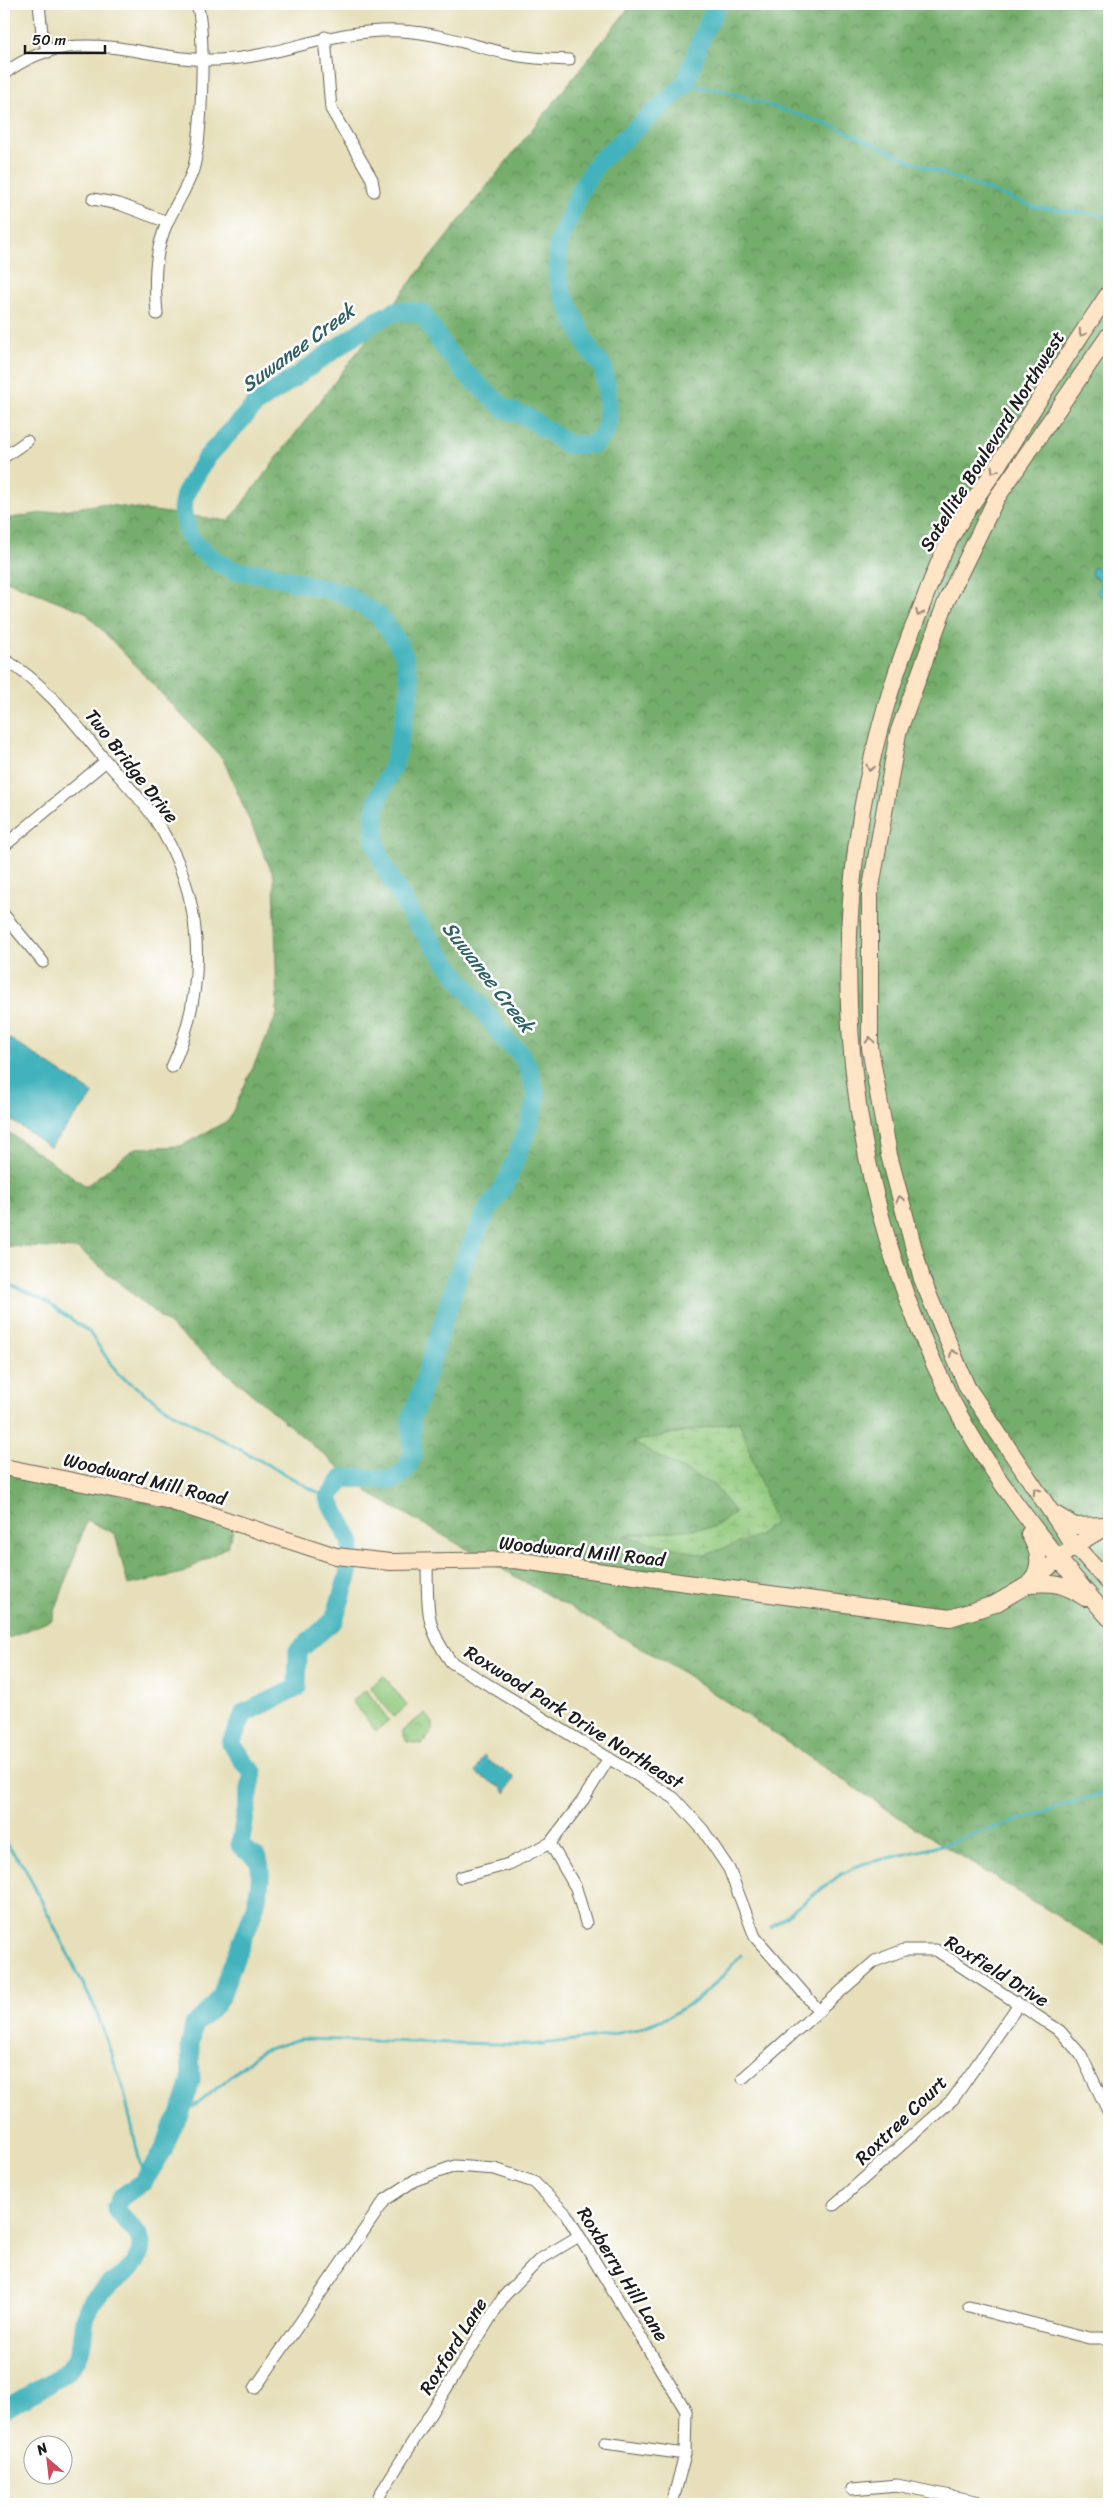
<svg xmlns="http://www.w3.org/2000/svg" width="1113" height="2508" viewBox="0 0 1113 2508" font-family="Sriracha,sans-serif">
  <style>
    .forest { fill: url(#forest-crowns); stroke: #486444; fill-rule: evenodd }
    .wetland { fill: url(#wetland-marsh); stroke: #56724c }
    .park { fill: url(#park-crowns); stroke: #56724c }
    .garden { fill: #91c97d; stroke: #56724c }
    .water { fill: #43b3bc; stroke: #30686c }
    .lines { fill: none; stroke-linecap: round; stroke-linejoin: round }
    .stream { stroke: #43b3bc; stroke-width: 3 }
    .river { stroke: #43b3bc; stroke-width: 19 }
    .street-casing { stroke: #636053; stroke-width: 13 }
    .secondary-casing { stroke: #636053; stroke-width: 18 }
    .street { stroke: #fff; stroke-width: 11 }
    .secondary { stroke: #ffe4c6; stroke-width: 16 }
    .oneway { stroke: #998a7a }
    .labels { text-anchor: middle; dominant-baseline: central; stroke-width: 5; stroke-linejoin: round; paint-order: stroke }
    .street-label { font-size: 19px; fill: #1c1c1c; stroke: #fff }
    .water-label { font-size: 20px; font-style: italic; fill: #2e6064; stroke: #fff }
  </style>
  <defs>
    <pattern id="forest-crowns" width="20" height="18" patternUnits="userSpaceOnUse" patternTransform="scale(1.25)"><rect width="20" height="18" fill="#74ad6c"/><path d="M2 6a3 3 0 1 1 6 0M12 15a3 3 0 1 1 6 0" fill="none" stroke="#5e8c58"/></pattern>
    <pattern id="wetland-marsh" width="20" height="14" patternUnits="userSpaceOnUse" patternTransform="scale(1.25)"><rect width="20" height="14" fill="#91c97d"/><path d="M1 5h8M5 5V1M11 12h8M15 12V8" fill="none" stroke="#7cac6b"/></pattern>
    <pattern id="park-crowns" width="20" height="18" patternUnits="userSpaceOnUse" patternTransform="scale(1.25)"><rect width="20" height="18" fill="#91c97d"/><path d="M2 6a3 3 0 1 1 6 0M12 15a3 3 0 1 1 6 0" fill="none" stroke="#7cac6b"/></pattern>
  </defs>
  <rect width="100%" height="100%" fill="#fff"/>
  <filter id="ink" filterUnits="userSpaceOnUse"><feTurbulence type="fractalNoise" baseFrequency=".02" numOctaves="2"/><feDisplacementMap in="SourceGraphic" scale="10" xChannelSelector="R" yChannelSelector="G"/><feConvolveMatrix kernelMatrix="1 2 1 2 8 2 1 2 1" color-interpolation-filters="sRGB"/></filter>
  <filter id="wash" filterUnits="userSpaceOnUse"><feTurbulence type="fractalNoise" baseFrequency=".0096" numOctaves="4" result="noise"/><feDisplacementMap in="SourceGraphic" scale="20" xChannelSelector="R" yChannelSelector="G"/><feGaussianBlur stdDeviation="1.12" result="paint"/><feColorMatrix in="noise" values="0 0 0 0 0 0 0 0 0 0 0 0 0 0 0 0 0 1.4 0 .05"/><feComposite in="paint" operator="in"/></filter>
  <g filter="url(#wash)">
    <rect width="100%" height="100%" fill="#e6dfba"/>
    <path class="forest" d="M632 4H1109V1948L909 1824 676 1668 372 1495 79 1249 4 1246V1129L86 1186 135 1148 181 1146 229 1120 277 1014 274 877 223 759 85 612 4 580V519L101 504 229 521 409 284ZM739 1421 757 1536H626L714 1527 735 1513 715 1486 633 1442Z
      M4 1472 117 1494 234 1527 228 1546 183 1573 128 1585 115 1534 87 1520 52 1620 4 1640Z"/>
    <path class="wetland" d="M739 1421 775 1523 757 1536 705 1555 624 1536 714 1527 735 1513 715 1486 632 1442Z"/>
    <path class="park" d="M425 1713 433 1723V1731L421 1744 407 1742 402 1731Z"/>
    <path class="garden" d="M384 1676 407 1706 394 1717 370 1687Z
      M366 1690 389 1720 376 1731 352 1701Z"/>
    <path class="water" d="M1095 567 1100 570 1106 569C1112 576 1110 588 1106 595L1101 596 1097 593 1101 581 1091 575 1092 569Z
      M4 1035 94 1094 50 1147 4 1115Z
      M484 1756 488 1761 515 1777 505 1793 502 1788 475 1773Z"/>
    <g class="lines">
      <path class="stream" d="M685 85 722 90 838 128 922 166 1034 207 1109 216
        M4 1282 44 1300 89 1332 118 1374 170 1411 328 1498
        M4 1841 25 1868 96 2010 123 2087 144 2181
        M771 1927 840 1875 862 1864 932 1848 1109 1791
        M180 2115 199 2103 261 2051 300 2039 532 2045 599 2037 638 2029 668 2017 695 2001 719 1980 741 1955"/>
      <path class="river" d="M4 2410C25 2395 53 2385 71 2367 88 2351 79 2322 91 2303 105 2282 137 2275 141 2247 143 2231 121 2221 116 2207L120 2198 144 2181 164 2149 172 2128 180 2115 191 2081 190 2046 194 2025 216 2004 222 1994C232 1956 270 1896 258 1858L245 1850 240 1845 253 1772 245 1764 231 1743 244 1713 297 1688 298 1651 334 1620 348 1576 351 1542 328 1498 343 1478 394 1480 406 1470 413 1455 411 1418 417 1404 461 1267 485 1215 507 1181 529 1125 537 1097 528 1067 520 1053 506 1041 413 917 385 868 375 841V810L380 794 394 764 411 687 404 655 397 641 378 615 344 594 265 574 235 571 220 564 196 546 188 533 182 509 185 494 206 458 255 405 374 322 396 311 422 313 444 347 463 371 505 409 527 417 569 445 595 444 605 432 608 419 607 388 603 367 589 350 562 292 558 277V245L581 189 598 162 685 85 703 34 718 4"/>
    </g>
  </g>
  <g filter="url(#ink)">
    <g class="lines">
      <g class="street-casing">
        <path id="street" d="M39 4 42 33 48 52
          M325 37 331 109 372 179 374 191
          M4 74C75 19 142 62 219 60 283 57 335 27 402 31 439 33 473 46 509 54 529 59 549 59 569 60
          M93 199 119 204 167 222
          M157 314C154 281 154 251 168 221 176 204 187 188 193 170 202 139 206 34 197 4
          M4 457 27 441
          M4 659C47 685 74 722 105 760 122 780 140 797 154 818 205 893 209 986 172 1067
          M4 846 106 761
          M4 915 43 962
          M427 1563C428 1607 424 1625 451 1662L674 1798 703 1830 729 1869 755 1937 819 2011
          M550 1843 576 1888 586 1923
          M461 1877 509 1864 550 1843 583 1800 609 1758
          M743 2078 875 1961 904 1950H936L1060 2031 1081 2055 1109 2113
          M834 2205 953 2099 1019 2004
          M969 2307 1089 2338H1109
          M255 2388 385 2200 415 2180 455 2166 495 2169 534 2182 566 2214 686 2411 685 2454 672 2504
          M605 2443 685 2454
          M852 2489 897 2485 990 2504
          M379 2496 504 2296 539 2260 579 2236"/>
      </g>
      <g class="secondary-casing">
        <path id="secondary" d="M1109 293C1071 349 1034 407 998 465 981 491 961 517 947 545 936 567 928 590 919 613 814 865 827 1155 951 1399 992 1479 1050 1551 1109 1618
          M1109 335 996 499 946 602 898 733 870 893V1048L889 1155 922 1279 967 1387 1070 1540 1109 1583
          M4 1467 166 1500 336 1556 390 1562 514 1560 950 1618 995 1604 1029 1584 1074 1546 1109 1525
          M1055 1514 1075 1526 1105 1525
          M1029 1534C1038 1550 1043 1563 1032 1580
          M1029 1584C1054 1582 1065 1584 1085 1598"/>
      </g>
      <use href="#street" class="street"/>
      <use href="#secondary" class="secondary"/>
    </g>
    <defs><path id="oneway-chevron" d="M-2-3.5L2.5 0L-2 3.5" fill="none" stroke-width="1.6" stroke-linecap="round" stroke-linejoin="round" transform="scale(1.25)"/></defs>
    <g class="oneway">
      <use href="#oneway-chevron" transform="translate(1082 333) rotate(124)"/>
      <use href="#oneway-chevron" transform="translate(994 470) rotate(122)"/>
      <use href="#oneway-chevron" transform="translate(919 613) rotate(113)"/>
      <use href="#oneway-chevron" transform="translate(870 768) rotate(105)"/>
      <use href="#oneway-chevron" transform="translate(870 1040) rotate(-91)"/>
      <use href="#oneway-chevron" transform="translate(900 1199) rotate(-105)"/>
      <use href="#oneway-chevron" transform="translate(953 1353) rotate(-113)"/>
      <use href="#oneway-chevron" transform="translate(1036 1491) rotate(-125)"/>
    </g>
  </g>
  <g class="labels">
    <g class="street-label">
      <text transform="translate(992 441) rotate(-58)">Satellite Boulevard Northwest</text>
      <text transform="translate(132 766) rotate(52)">Two Bridge Drive</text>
      <text transform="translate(145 1479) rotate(14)">Woodward Mill Road</text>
      <text transform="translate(582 1551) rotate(6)">Woodward Mill Road</text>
      <text transform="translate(574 1717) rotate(32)">Roxwood Park Drive Northeast</text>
      <text transform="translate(997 1971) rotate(32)">Roxfield Drive</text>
      <text transform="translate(901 2120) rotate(-44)">Roxtree Court</text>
      <text transform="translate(623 2274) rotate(58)">Roxberry Hill Lane</text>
      <text transform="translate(453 2346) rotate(-58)">Roxford Lane</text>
    </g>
    <g class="water-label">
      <text transform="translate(298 348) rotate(-36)">Suwanee Creek</text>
      <text transform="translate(488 977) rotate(52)">Suwanee Creek</text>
    </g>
  </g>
  <rect width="1113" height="2508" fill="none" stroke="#fff" stroke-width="20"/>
  <g transform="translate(48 2460) rotate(332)"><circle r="24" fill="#ffffff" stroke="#a4a4a4"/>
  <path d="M0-4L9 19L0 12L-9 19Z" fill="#d1495b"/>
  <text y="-8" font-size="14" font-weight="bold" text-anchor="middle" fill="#1c1c1c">N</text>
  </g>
  <path d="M25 45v8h80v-8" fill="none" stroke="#1c1c1c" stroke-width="2.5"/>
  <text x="32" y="45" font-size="15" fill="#1c1c1c" stroke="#ffffff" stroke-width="4" paint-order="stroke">50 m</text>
</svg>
